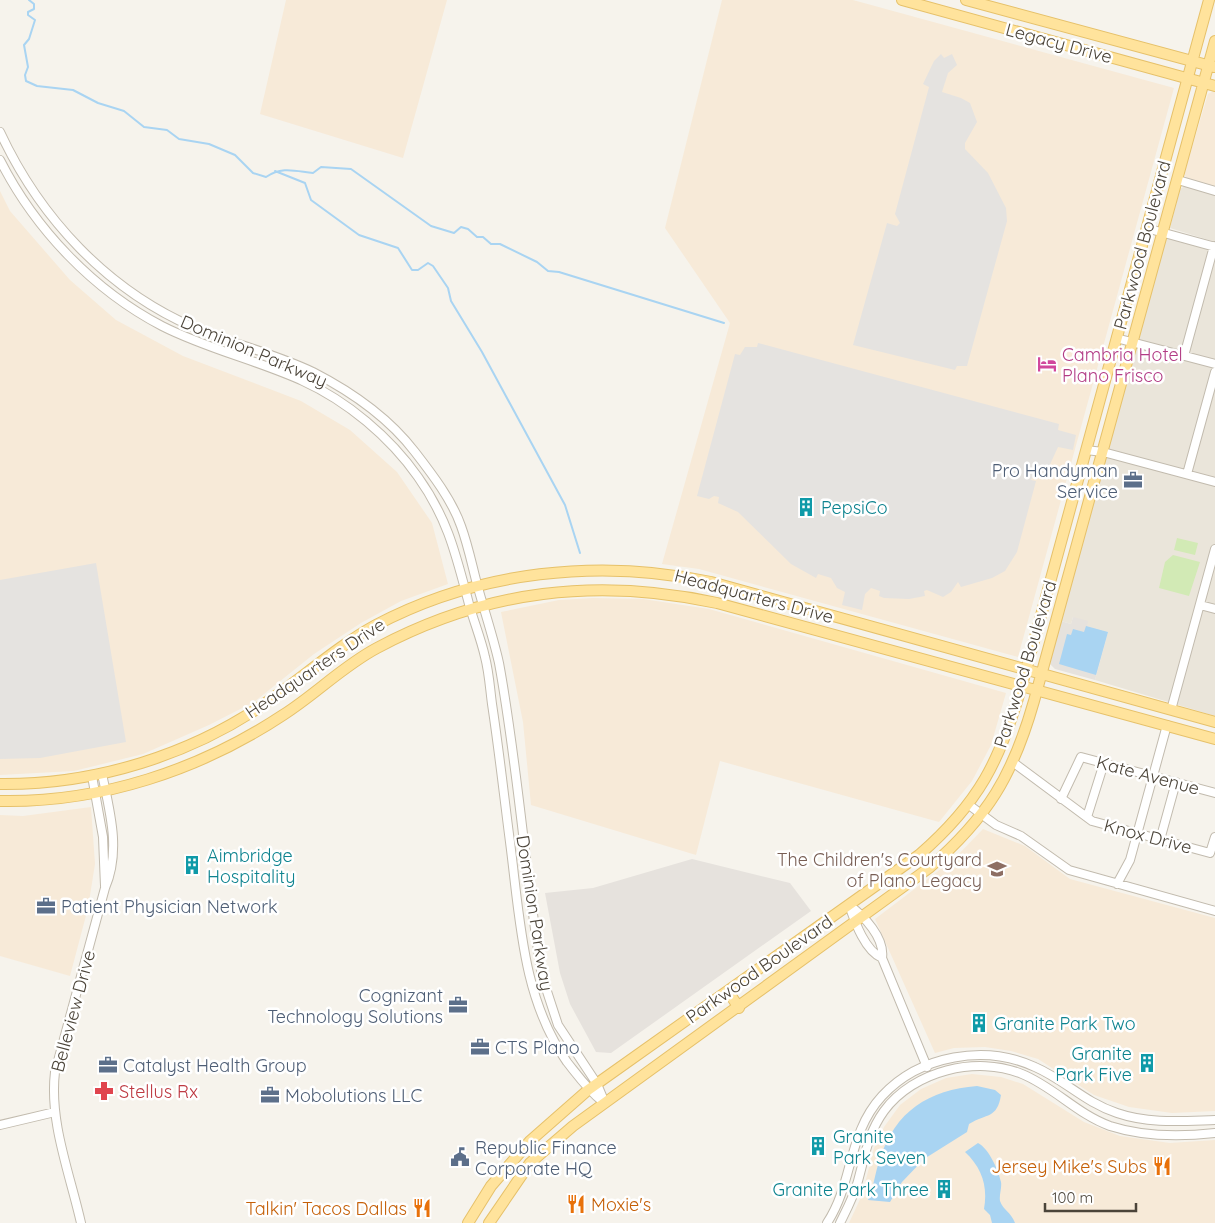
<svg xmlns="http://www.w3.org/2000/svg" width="1215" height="1223" viewBox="0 0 1215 1223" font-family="Quicksand,sans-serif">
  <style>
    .residential { fill: #eae5da }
    .commercial { fill: #f7ead8 }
    .industrial { fill: #e6e2dd }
    .green { fill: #d2eab5 }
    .parking { fill: #e5e3e0 }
    .water { fill: #a9d4f2 }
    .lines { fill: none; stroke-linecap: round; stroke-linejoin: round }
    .stream { stroke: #a9d4f2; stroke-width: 2 }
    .minor-casing { stroke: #c2bbae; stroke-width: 10 }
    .major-casing { stroke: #e6c16a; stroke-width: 12 }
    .minor { stroke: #fff; stroke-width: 8 }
    .major { stroke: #ffe39c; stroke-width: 10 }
    .labels { text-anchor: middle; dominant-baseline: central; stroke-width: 5; stroke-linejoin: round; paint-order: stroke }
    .street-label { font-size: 18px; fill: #4b4439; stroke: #fff }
    .hotel-label { font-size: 18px; fill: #b23c85; stroke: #fff; text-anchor: start }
    .service-label { font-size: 18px; fill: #4e5e75; stroke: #fff; text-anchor: start }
    .culture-label { font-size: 18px; fill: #0d838f; stroke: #fff; text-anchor: start }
    .education-label { font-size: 18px; fill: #785e54; stroke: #fff; text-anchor: end }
    .health-label { font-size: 18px; fill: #be3a42; stroke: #fff; text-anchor: start }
    .food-label { font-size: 18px; fill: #c56008; stroke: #fff; text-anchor: end }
  </style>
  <rect width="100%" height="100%" fill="#f6f3ec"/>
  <path class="residential" d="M1185 186 1215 194V242L1170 228 1180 189Z
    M1169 238 1215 250V716L1095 680 1108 632 1086 626 1073 617 1071 624 1061 621 1165 241Z"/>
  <path class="commercial" d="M286 0H447L403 158 260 114Z
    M722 0H853L1174 88 1018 657 699 569 662 564 730 323 665 228Z
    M1215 90V187L1187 179 1184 174 1208 94Z
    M0 191 10 211 70 280 116 320 183 356 301 401 350 430 397 472 432 523 448 584 401 601 361 623 314 654 254 702 209 725 143 754 74 771 0 775Z
    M593 598 643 599 709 609 1006 693 991 745 972 781 939 822 720 761 696 855 531 805 523 722 501 612 559 600Z
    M91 807 95 864 88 908 70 976 0 956V815L23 816Z
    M983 829 1025 846 1070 879 1215 918V1111L1172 1113 1129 1107 1094 1095 1038 1059 1011 1051 985 1047 954 1048 935 1053 875 919 954 859Z
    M972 1074 1001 1077 1023 1084 1084 1122 1120 1136 1170 1143 1215 1140V1223H849L862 1195 874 1148 884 1127 900 1105 921 1089 946 1078Z"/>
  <path class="industrial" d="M1073 617 1088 621 1087 626 1108 632 1095 680 1055 669 1050 664 1061 621 1071 624Z
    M692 859 790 883 811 911 611 1053 596 1052 570 1004 560 973 545 893 593 888Z"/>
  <path class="green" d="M1177 538 1198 543 1195 555 1174 550Z
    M1173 555 1200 562 1189 596 1159 588 1165 562Z"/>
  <path class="parking" d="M941 54 944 58 952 54 957 65 948 73 942 92 961 98 970 103 977 122 965 143V149L988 173 1006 208 1007 221 967 366H957L955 370 853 345 887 223 897 226 900 223 895 214 929 87 923 84 934 61Z
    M758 343 1059 424 1058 430 1076 435 1073 450 1058 447 1047 471 1032 478 1031 480 1036 481 1017 552 1005 571 992 578 961 587 958 582 951 592 943 597 927 590 924 591 925 596 909 599 884 598 879 596 880 591 871 588 865 594 862 610 842 605 845 592 837 588 831 578 818 574 816 578 791 564 738 512 718 503 719 497 714 496 709 499 697 496 735 354 740 355 745 347H757Z
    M96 563 126 742 40 758 0 759V580Z"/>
  <path class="water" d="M1086 626 1108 632 1096 675 1059 664 1067 634 1071 635 1073 629 1084 632Z
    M977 1086 995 1090 1001 1095C997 1119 987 1113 969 1124L967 1132 924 1159 902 1182 890 1202 868 1200C874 1187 875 1172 880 1159 895 1111 929 1090 977 1086Z
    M978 1143C989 1149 998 1169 1001 1182 1002 1188 999 1195 1000 1201 1003 1210 1011 1212 1015 1223H992L990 1215 984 1209C988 1186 982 1168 965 1152Z"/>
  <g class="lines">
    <path class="stream" d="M29 0 34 4V9L28 12V15L35 20 29 39 24 45 28 67 25 75 26 81 37 86 73 90 98 103 124 111 144 127 167 130 179 139 209 144 235 155 253 173 266 177C282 166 295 171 313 173L321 167 351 169 431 226 454 233 461 227 468 229 477 237H483L491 244H500L537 262 548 271 559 272 724 323
      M275 171 305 183 311 200 359 235 398 248 412 270H418L428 263 433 266 448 288 451 301 482 352 565 505 580 553"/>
    <g class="minor-casing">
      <path id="minor" d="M0 132C40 218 107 290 195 328 234 344 275 354 313 372 350 391 389 418 415 452 432 474 452 500 461 526 468 545 472 565 477 584 484 610 493 636 499 663 518 766 525 872 542 976L558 1025 597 1084 605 1103
        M0 160C35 229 93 290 162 326 207 349 257 360 303 381 347 401 390 437 418 477 448 519 456 555 469 604 474 622 481 639 485 657 489 672 490 689 492 704 499 750 504 796 510 842 520 918 522 998 567 1062 579 1077 588 1090 603 1102
        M1178 180 1215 191
        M1146 228 1215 247
        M1116 338 1215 364
        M1184 356 1214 246
        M1086 450 1103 452 1215 482
        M1187 474 1215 372
        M1200 605 1215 609
        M1171 710 1215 549
        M1014 763 1092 821 1210 853 1215 837
        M92 776 103 837 105 886
        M1061 799 1081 757 1215 793
        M969 805 996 825 1021 836 1069 870 1215 911
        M1087 817 1104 763
        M1160 840 1176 782
        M1117 884 1130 860 1167 725
        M849 905C864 916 885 938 882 958L927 1067
        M849 905C855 922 865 951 882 958
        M0 1125 55 1112
        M81 1223C70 1174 49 1122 55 1072L105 888C121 851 110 812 102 774
        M827 1223C854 1182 847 1134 882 1096 920 1055 985 1044 1035 1067 1065 1080 1084 1102 1117 1113 1149 1124 1182 1121 1215 1120
        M840 1223C847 1209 854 1196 858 1181 865 1156 868 1133 884 1111 913 1071 977 1055 1022 1074 1054 1087 1077 1114 1110 1126 1144 1137 1179 1137 1215 1133"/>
    </g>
    <g class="major-casing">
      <path id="major" d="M902 0 1215 86
        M966 0 1214 67
        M0 784C95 785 192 755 270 700 306 675 338 646 376 625 478 571 599 558 711 582L1215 722
        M0 801C100 803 200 770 283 715 316 694 343 666 377 648 486 590 597 577 717 603L1215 739
        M728 991 739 1008
        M468 1223 491 1186 530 1141 588 1090 919 855C979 803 1000 761 1022 685L1209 0
        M489 1223 530 1163 573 1126 929 868C988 817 1013 775 1034 701L1215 41"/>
    </g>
    <use href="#minor" class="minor"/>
    <use href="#major" class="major"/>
  </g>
  <defs>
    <g id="hotel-bare" transform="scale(1.5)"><path d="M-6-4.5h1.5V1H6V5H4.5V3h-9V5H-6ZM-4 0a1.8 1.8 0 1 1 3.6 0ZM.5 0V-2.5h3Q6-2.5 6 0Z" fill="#d1479c" stroke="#fff" stroke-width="2.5" paint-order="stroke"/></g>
    <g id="office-bare" transform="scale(1.5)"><path d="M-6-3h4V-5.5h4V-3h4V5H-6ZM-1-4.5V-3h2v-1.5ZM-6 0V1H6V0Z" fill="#5c6f8a" stroke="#fff" stroke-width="2.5" paint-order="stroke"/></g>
    <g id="building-bare" transform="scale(1.5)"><path d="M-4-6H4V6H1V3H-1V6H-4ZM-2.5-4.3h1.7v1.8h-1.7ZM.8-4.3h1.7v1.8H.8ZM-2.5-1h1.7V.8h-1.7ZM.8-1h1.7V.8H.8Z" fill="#0f9aa8" stroke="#fff" stroke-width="2.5" paint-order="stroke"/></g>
    <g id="school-bare" transform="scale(1.5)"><path d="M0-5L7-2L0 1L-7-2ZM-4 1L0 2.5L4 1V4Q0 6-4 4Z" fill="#8d6e63" stroke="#fff" stroke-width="2.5" paint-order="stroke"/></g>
    <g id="pharmacy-bare" transform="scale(1.5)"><path d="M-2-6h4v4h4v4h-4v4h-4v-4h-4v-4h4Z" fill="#e0444e" stroke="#fff" stroke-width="2.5" paint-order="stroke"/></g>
    <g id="civic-bare" transform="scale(1.5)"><path d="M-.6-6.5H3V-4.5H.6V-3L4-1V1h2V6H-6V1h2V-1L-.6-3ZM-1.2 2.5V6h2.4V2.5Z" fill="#5c6f8a" stroke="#fff" stroke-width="2.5" paint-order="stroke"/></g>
    <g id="restaurant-bare" transform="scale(1.5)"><path d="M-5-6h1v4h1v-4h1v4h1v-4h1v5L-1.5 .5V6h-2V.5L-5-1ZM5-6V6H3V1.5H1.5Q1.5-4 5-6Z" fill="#e8710a" stroke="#fff" stroke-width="2.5" paint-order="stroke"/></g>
  </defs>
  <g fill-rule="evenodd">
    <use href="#hotel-bare" x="1047" y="364"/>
    <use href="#office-bare" x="1133" y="480"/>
    <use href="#building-bare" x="806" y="507"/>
    <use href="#building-bare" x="192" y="865"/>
    <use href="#school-bare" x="997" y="869"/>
    <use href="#office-bare" x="46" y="906"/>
    <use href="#office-bare" x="458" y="1005"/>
    <use href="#building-bare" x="979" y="1023"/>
    <use href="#office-bare" x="480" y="1047"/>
    <use href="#building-bare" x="1147" y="1063"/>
    <use href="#office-bare" x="108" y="1065"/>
    <use href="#pharmacy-bare" x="104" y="1091"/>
    <use href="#office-bare" x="270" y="1095"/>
    <use href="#building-bare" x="818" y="1146"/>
    <use href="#civic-bare" x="460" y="1157"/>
    <use href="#restaurant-bare" x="1162" y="1166"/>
    <use href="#building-bare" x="944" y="1189"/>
    <use href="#restaurant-bare" x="576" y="1204"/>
    <use href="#restaurant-bare" x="422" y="1208"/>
  </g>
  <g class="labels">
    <g class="street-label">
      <text transform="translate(1059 43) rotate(15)">Legacy Drive</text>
      <text transform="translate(1142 245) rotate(-75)">Parkwood Boulevard</text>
      <text transform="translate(254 351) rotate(23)">Dominion Parkway</text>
      <text transform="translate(754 596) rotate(15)">Headquarters Drive</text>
      <text transform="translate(1025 664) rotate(-73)">Parkwood Boulevard</text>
      <text transform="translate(315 668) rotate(-34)">Headquarters Drive</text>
      <text transform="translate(1148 775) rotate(15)">Kate Avenue</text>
      <text transform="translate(1148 836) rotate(15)">Knox Drive</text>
      <text transform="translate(535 913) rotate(81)">Dominion Parkway</text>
      <text transform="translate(759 969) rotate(-35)">Parkwood Boulevard</text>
      <text transform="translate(73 1011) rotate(-75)">Belleview Drive</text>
    </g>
    <g class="hotel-label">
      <text x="1062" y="354">Cambria Hotel<tspan x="1062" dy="21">Plano Frisco</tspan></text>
    </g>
    <g class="service-label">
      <text x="1118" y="470" text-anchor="end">Pro Handyman<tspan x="1118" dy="21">Service</tspan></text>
      <text x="61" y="906">Patient Physician Network</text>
      <text x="443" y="995" text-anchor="end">Cognizant<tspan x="443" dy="21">Technology Solutions</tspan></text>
      <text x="495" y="1047">CTS Plano</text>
      <text x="123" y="1065">Catalyst Health Group</text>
      <text x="285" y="1095">Mobolutions LLC</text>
      <text x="475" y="1147">Republic Finance<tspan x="475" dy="21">Corporate HQ</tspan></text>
    </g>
    <g class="culture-label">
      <text x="821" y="507">PepsiCo</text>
      <text x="207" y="855">Aimbridge<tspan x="207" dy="21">Hospitality</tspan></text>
      <text x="994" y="1023">Granite Park Two</text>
      <text x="1132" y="1053" text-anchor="end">Granite<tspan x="1132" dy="21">Park Five</tspan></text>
      <text x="833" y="1136">Granite<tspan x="833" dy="21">Park Seven</tspan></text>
      <text x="929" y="1189" text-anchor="end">Granite Park Three</text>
    </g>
    <g class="education-label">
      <text x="982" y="859">The Children's Courtyard<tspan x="982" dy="21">of Plano Legacy</tspan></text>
    </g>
    <g class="health-label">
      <text x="119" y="1091">Stellus Rx</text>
    </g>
    <g class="food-label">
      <text x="1147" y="1166">Jersey Mike's Subs</text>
      <text x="591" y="1204" text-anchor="start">Moxie's</text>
      <text x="407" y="1208">Talkin' Tacos Dallas</text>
    </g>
  </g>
  <path d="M1045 1203v8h91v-8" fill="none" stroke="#4b4439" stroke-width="2.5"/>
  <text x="1052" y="1203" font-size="15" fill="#4b4439" stroke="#ffffff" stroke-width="4" paint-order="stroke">100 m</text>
</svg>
